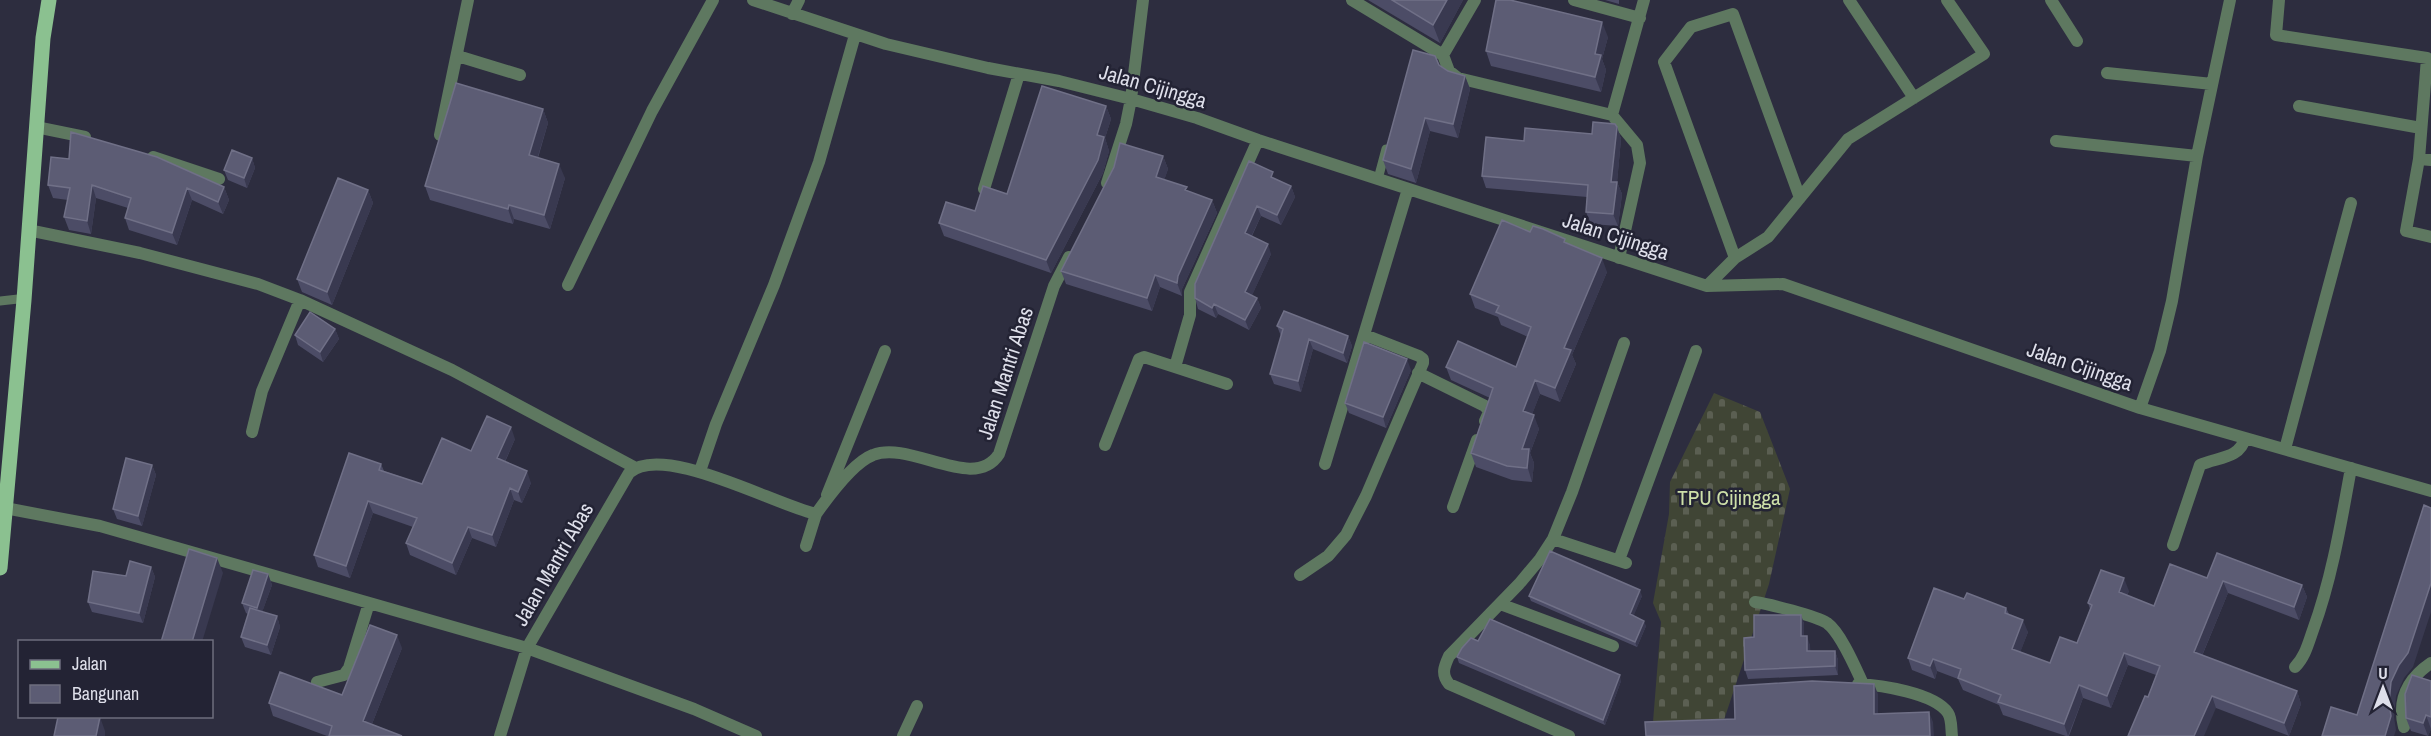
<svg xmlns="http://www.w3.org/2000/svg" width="2431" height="736" viewBox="0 0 2431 736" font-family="'Archivo Narrow',sans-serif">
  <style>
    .cemetery { fill: url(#cemetery-stones) }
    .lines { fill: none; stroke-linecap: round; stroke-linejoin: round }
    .service { stroke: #5e7860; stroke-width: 9 }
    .minor { stroke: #5e7860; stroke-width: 12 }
    .primary { stroke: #8bc190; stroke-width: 15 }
    .wall { fill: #4c4c66 }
    .shaded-wall { fill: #393950 }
    .building { fill: #5c5c74; stroke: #707087; stroke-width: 1.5 }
    .labels { text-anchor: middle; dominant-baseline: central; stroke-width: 5; stroke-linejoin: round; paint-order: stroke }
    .street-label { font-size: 21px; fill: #dedfea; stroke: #232334 }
    .park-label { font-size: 21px; fill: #cee0a9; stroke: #232334 }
  </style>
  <defs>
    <pattern id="cemetery-stones" width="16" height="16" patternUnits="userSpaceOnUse" patternTransform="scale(1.5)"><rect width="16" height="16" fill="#404535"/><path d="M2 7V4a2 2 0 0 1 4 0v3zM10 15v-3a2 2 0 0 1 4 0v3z" fill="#5b5f52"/></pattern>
  </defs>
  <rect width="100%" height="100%" fill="#2d2d3f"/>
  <path class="cemetery" d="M1714 393 1760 412 1790 489 1769 584 1723 723 1653 722 1661 622 1653 603 1669 514 1670 482Z"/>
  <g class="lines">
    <path class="service" d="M1378 179 1386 149
      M0 301 18 299"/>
    <path class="minor" d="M753 0 886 44 988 68 1059 81 1131 99 1197 118 1258 140 1707 286 1783 284 2140 408 2431 491
      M1352 0 1443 55
      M1475 0 1443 55 1449 71 1458 78 1612 115
      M1574 0 1640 18
      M1849 0 1914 98
      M2051 0 2077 41
      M2279 0 2276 35 2427 58 2419 159 2406 231 2431 237
      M792 14 799 0
      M457 54 461 57 520 75
      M2107 73 2212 84
      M2299 106 2421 128
      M36 127 85 137
      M440 135 468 0
      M2056 141 2197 156
      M153 157 219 179
      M2419 159 2431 160
      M1107 183 1126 124 1131 99 1143 0
      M984 189 1019 74
      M28 230 140 253 258 284 300 300 452 370 634 467
      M1619 258 1640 163 1637 145 1612 115 1644 0
      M1735 258 1664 62 1691 27 1733 14 1800 198
      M568 285 652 111 713 0
      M1707 286 1735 258 1768 237 1848 139 1984 54 1947 0
      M1418 373 1485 406 1489 412 1485 421
      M1227 384 1175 367 1190 315V292L1258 140
      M2140 408 2160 351 2172 301 2197 156 2230 0
      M252 432 262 391 300 300
      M1105 445 1139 359 1144 357 1175 367
      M2285 449 2351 203
      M1325 464 1408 189
      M700 471 716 424 774 285 819 162 855 35
      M827 495 885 351
      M1453 507 1477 440
      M5 508 100 526 527 648 694 709 756 736
      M1553 539 1626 563
      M2173 545 2200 465C2217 457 2240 459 2245 438
      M806 546 816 514
      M1619 560 1696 351
      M1300 575 1328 556 1346 535 1366 496 1423 363V359L1419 356 1365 335
      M1755 602C1769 604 1816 616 1827 623 1841 633 1856 669 1863 684
      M1500 604 1613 646
      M2295 667C2305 657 2308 644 2313 630 2332 578 2341 523 2351 468
      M317 682 344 675 349 668 369 603
      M1858 684C1880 685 1935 693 1948 713 1952 719 1951 729 1952 736
      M2404 727C2397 699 2409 678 2431 663
      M500 736 527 648 629 473C662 442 775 505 816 514 828 497 854 462 873 455 911 440 974 493 999 454L1054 286 1069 257
      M903 736 917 706
      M1569 736 1449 684C1441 674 1444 667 1449 656L1519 584 1540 559 1553 539 1572 492 1624 343"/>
    <path class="primary" d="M0 568 24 300 43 38 49 0"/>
  </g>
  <path class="wall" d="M1368 0H1463L1440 43Z
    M1605 0H1619V4Z
    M1608 37 1602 59 1606 70 1601 92 1491 66 1486 51Z
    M1439 65 1448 71 1465 76 1470 89 1458 138 1430 131 1416 183 1388 174 1383 160Z
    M1106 106 1111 119 1105 138 1109 151 1103 173 1051 273 944 236 939 223 975 211 1007 194Z
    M543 109 548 123 538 158 565 178 550 229 514 219 513 224 430 200 425 186Z
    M1617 127 1621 139 1617 182 1622 194 1618 226 1591 224 1586 212 1587 197 1486 188 1482 176 1524 141 1592 134Z
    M1163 156 1168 169 1164 180 1188 192 1212 200 1217 213 1182 289V296L1160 287 1152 311 1066 284 1061 271 1114 167Z
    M51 157 224 187 229 200 223 214 192 200 177 245 129 230 125 218 128 208 96 198 91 234 69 230 64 217 68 200 53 198 48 185Z
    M252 158 255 168 247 188 228 180 224 170Z
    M1276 179 1291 186 1295 197 1281 225 1261 216 1252 236 1271 254 1252 295 1257 298 1261 308 1249 330 1218 314 1216 318 1198 309 1195 298Z
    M368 190 373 203 332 305 302 292 297 279Z
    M1530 232 1566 243 1607 272 1572 355 1576 364 1560 402 1540 394 1532 414 1539 429 1530 453 1534 463 1532 482 1512 480 1476 467 1471 453 1490 398 1451 380 1446 367H1516L1528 337 1501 325 1498 317 1475 308 1470 294Z
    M1277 326 1348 336 1352 346 1347 363 1313 349 1301 392 1274 384 1270 374 1281 336Z
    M335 329 339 339 323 362 298 345 295 335Z
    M1411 370 1386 428 1349 413 1345 403Z
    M515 439 505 462 531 483 522 503 514 500 496 547 472 538 456 575 410 555 406 543 413 527 373 513 350 578 318 567 314 555 381 464 384 471 422 484 471 451Z
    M152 465 156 475 142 526 117 519 113 509Z
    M151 567 155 577 143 623 92 612 88 602 126 576Z
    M268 574 272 585 262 612 277 616 280 627 271 655 245 647 241 637 248 614 246 613 242 603Z
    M2207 578 2302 585 2307 597 2299 620 2228 593 2202 656 2297 691 2301 704 2289 736 2216 708 2148 697 2156 675 2128 665 2111 708 2083 698 2069 736H2066L2003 715 1999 705 1963 690 1958 679 1937 671 1935 679 1912 670 1908 658 1964 599 2006 608 2009 614 2028 632 2020 652 2050 663 2077 643 2090 609 2088 603 2129 591 2127 595 2154 606Z
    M1529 596H1642L1633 616 1646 626 1637 647 1531 601Z
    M1801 615 1804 624V636L1810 645V651H1835L1838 660V675L1748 679 1745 670 1754 637Z
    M1478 641 1621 681 1605 725 1459 663 1457 657Z
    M402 648 372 724 402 736H327L273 716 269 703 342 695Z
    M2431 681V729L2428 736 2411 731 2406 718Z"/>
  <path class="shaded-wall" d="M1447 0H1463L1440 43 1433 25Z
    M1602 22 1608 37 1602 59 1606 70 1601 92 1595 77V54Z
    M1465 76 1470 89 1458 138 1453 124Z
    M1106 106 1111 119 1105 138 1109 151 1103 173 1051 273 1046 260 1097 135Z
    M543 109 548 123 534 169 529 155Z
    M1425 118 1430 131 1416 183 1411 169Z
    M1617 127 1621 139 1616 194 1611 182Z
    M1163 156 1168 169 1161 190 1156 177Z
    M252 158 255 168 247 188 244 178Z
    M559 164 565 178 550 229 544 215Z
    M1617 182 1622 194 1618 226 1613 214Z
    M92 185 96 198 91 234 87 221Z
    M1291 186 1295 197 1281 225 1277 215Z
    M224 187 229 200 223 214 218 202Z
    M187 188 192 200 177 245 172 233Z
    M368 190 373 203 332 305 327 292Z
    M1212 200 1217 213 1182 289V296L1177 283 1178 276Z
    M509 205 514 219 513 224 508 209Z
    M1257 206 1261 216 1248 243 1245 233Z
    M1268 244 1271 254 1249 302 1245 292Z
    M1602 258 1607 272 1572 355 1576 364 1560 402 1555 388 1564 348Z
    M1155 275 1160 287 1152 311 1147 298Z
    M1257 298 1261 308 1249 330 1245 320Z
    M1214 304 1218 314 1216 318 1212 308Z
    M335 329 339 339 323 362 320 352Z
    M1348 336 1352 346 1347 363 1343 353Z
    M1309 339 1313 349 1301 392 1298 381Z
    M1407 359 1411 370 1386 428 1383 417Z
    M1535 380 1540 394 1528 425 1523 411Z
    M1534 415 1539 429 1530 453 1534 463 1532 482 1522 449Z
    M511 427 515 439 501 470 497 458Z
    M152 465 156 475 142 526 138 516Z
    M527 471 531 483 522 503 518 492Z
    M510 488 514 500 496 547 492 535Z
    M368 501 373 513 350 578 346 566Z
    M468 527 472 538 456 575 452 563Z
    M217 558 223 573 202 642H192Z
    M151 567 155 577 143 623 139 613Z
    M268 574 272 585 260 618 257 608Z
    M2124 578 2129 591 2123 604 2119 592Z
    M2223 581 2228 593 2198 665 2194 652Z
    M2431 583V612L2413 667 2404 678 2396 696 2394 717 2396 730 2394 736H2385L2391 682Z
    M2302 585 2307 597 2299 620 2294 607Z
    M1640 590 1642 596 1632 620 1630 614Z
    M1801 615 1804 624V645L1801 636Z
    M277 616 280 627 271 655 267 645Z
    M2023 620 2028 632 2017 661 2012 649Z
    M1644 621 1646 626 1637 647 1635 642Z
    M397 635 402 648 368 734 363 721Z
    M1807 636 1810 645 1811 660 1807 651Z
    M1835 651 1838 660V675L1835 666Z
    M2124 653 2128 665 2111 708 2107 696Z
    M1933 659 1937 671 1935 679 1930 666Z
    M1620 675 1621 681 1605 725 1603 720Z
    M1874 684 1878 694V724L1874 714Z
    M2079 685 2083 698 2068 736 2064 724Z
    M2297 691 2301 704 2289 736 2284 723Z
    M2212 696 2216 708 2204 736H2194Z
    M1929 712 1933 722 1934 736H1930Z
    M2426 715 2431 729 2428 736 2423 723Z
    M100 717 105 731V736H96Z"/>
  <path class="building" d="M1392 0H1447L1433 25Z
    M1496 0H1510L1602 22 1595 54 1601 55 1595 77 1486 51Z
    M1413 50 1435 56 1439 65 1448 71 1465 76 1453 124 1425 118 1411 169 1383 160Z
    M456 83 543 109 529 155 559 164 544 215 509 205 508 209 425 186Z
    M1042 86 1106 106 1097 135 1104 137 1098 160 1046 260 939 223 946 202 975 211 983 186 1007 194Z
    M1593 122 1615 124 1617 127 1611 182H1617L1613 214 1586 212 1588 185 1482 176 1486 137 1524 141 1525 128 1592 134Z
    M71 132 157 157 224 187 218 202 187 188 172 233 125 218 131 198 92 185 87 221 64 217 70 188 48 185 51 157 69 159Z
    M1120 143 1163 156 1156 177 1187 187 1185 190 1212 200 1178 276 1177 283 1155 275 1147 298 1061 271 1114 167Z
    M232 150 252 158 244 178 224 170Z
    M1249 161 1273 172 1271 177 1291 186 1277 215 1257 206 1245 233 1268 244 1245 292 1257 298 1245 320 1214 304 1212 308 1195 298V284Z
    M338 178 368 190 327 292 297 279Z
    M1502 220 1530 232 1533 226 1543 229 1565 239 1564 242 1602 258 1564 348 1571 350 1555 388 1535 380 1523 411 1534 415 1522 449H1529L1527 468 1507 466 1471 453 1493 388 1446 367 1458 341 1516 367 1531 327 1496 312 1499 306 1470 294Z
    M1284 311 1348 336 1343 353 1309 339 1298 381 1270 374 1283 329 1277 326Z
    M310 312 335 329 320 352 295 335Z
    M1364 342 1407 359 1383 417 1345 403Z
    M487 416 511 427 497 458 527 471 518 492 510 488 492 535 468 527 452 563 406 543 417 518 368 501 346 566 314 555 349 453 381 464 379 470 422 484 442 438 471 451Z
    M126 458 152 465 138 516 113 509Z
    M2424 505 2431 508V583L2408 653 2399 665 2391 682 2389 703 2391 716 2385 736H2322L2331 707 2357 715Z
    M189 549 217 558 192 642H161Z
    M1550 551 1640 590 1630 614 1644 621 1635 642 1529 596Z
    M2217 553 2302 585 2294 607 2223 581 2194 652 2297 691 2284 723 2212 696 2194 736H2128L2145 696 2148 697 2160 666 2124 653 2107 696 2079 685 2064 724 1998 702 2001 695 1958 678 1961 669 1933 659 1930 666 1908 658 1934 588 1964 599 1967 593 2006 608 2005 613 2023 620 2012 649 2050 663 2060 637 2077 643 2092 605 2088 603 2101 570 2124 578 2119 592 2154 606 2170 564 2207 578Z
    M130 561 151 567 139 613 88 602 93 571 126 576Z
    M253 570 268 574 257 608 242 603Z
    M250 608 277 616 267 645 241 637Z
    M1754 615H1801V636H1807V651H1835V666L1745 670 1744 638 1754 637Z
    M1490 619 1620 675 1603 720 1457 657 1462 648 1471 638 1478 641Z
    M370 625 397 635 363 721 402 736H329L332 726 269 703 280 672 342 695Z
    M2412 675 2431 681V717L2426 715 2423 723 2406 718 2405 694Z
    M1812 681 1874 684V714L1929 712 1930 736H1646L1645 722 1735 719 1734 686Z
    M58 717H100L96 736H54Z"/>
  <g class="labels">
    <g class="street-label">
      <text transform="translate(1153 86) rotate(16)">Jalan Cijingga</text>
      <text transform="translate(1616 236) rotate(18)">Jalan Cijingga</text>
      <text transform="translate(2080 366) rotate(19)">Jalan Cijingga</text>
      <text transform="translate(1005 373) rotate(-72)">Jalan Mantri Abas</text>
      <text transform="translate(553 564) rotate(-60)">Jalan Mantri Abas</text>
    </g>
    <g class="park-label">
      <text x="1729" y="497">TPU Cijingga</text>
    </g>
  </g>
  <rect x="18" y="640" width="195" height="78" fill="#232334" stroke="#6e6e7d" stroke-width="1.5"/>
  <rect x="30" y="660" width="30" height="9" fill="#8bc190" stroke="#6e6e7d" stroke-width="1.5"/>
  <text x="72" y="670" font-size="18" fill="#dedfea">Jalan</text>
  <rect x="30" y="685" width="30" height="18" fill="#5c5c74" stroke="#6e6e7d" stroke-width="1.5"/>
  <text x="72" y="700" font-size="18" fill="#dedfea">Bangunan</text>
  <g transform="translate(2383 688)" stroke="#232334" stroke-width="4.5" paint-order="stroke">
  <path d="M0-4.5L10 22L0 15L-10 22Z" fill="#dedfea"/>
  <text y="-9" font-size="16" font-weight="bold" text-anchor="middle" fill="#dedfea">U</text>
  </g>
</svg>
